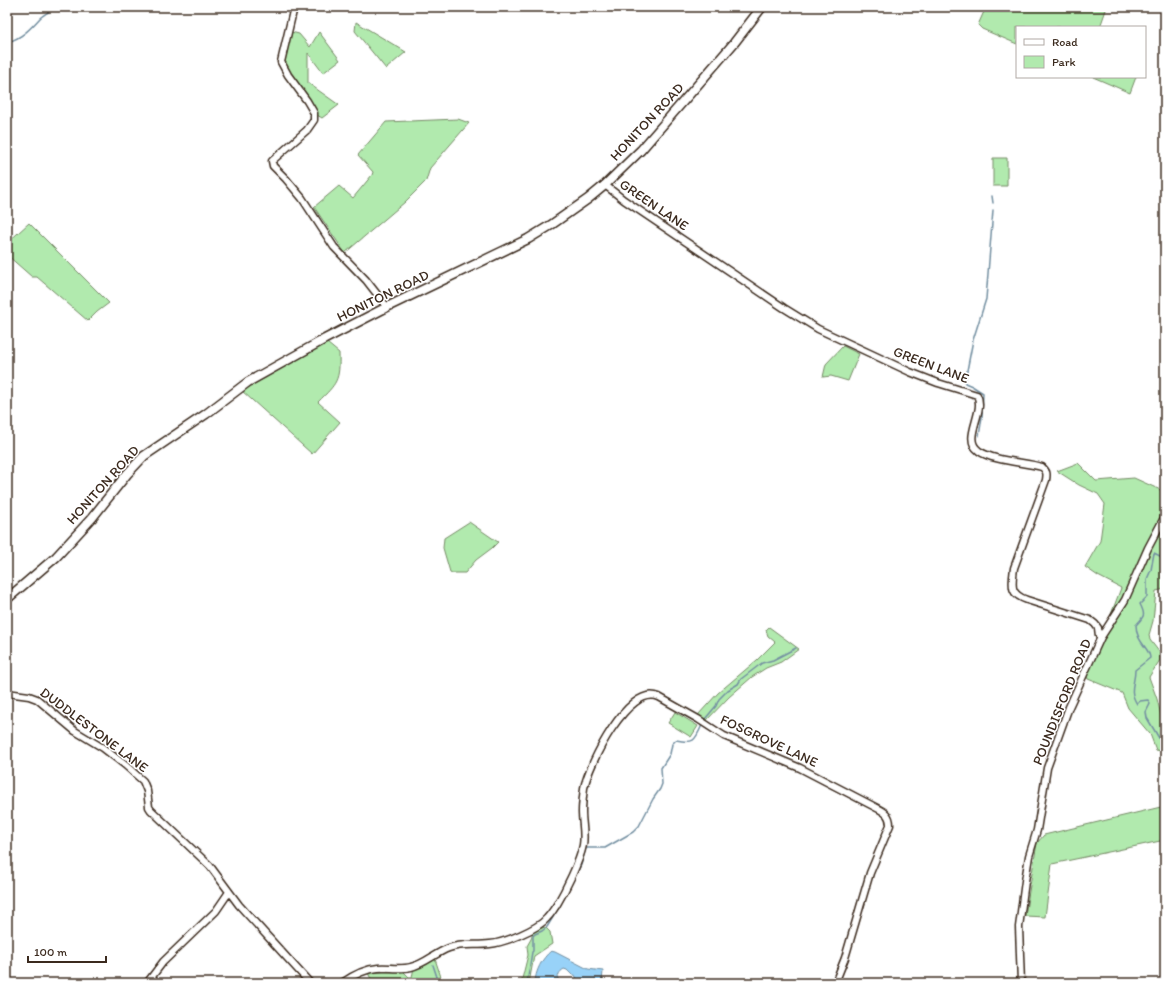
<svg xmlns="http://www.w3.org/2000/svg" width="1172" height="990" viewBox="0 0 1172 990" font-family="Itim,sans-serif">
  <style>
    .green { fill: #b1eaae; stroke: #768a66 }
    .water { fill: #98d2f8; stroke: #738fa1 }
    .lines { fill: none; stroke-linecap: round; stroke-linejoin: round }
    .stream { stroke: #738fa1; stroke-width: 1.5 }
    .minor-casing { stroke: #3b2a1e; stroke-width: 9 }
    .secondary-casing { stroke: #3b2a1e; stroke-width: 11 }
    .minor { stroke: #fff; stroke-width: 6 }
    .secondary { stroke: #fff; stroke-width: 8 }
    .labels { text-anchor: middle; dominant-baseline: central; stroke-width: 3; stroke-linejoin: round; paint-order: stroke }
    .street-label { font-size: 14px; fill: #3b2a1e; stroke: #fff }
  </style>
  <rect width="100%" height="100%" fill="#fff"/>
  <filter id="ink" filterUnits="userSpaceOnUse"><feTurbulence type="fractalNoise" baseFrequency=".025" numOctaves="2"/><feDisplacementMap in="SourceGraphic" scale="8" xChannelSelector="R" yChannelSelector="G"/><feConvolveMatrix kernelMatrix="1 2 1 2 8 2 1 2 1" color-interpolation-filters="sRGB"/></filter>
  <g filter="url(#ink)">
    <path class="green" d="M986 7H1107L1100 27H1017V44L982 29 978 25Z
      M356 22 406 52 386 69 355 31Z
      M291 32 299 34 310 47 319 32 340 60 323 73 308 53V83L339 105 322 118 317 115 283 62Z
      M1093 77H1136L1130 93Z
      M458 119 469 123 430 168 426 181 405 202 345 253 314 207 339 186 353 198 372 175 373 172 358 155 386 122Z
      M993 158H1007V186H993Z
      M29 223 109 303 97 312 88 321 37 277H32L7 255V243Z
      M327 343 339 353C340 381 337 383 318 402L340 422 312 454 242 391Z
      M843 346 859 354 848 381 831 376 823 377 826 364Z
      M1078 463 1096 481 1134 478 1165 492V589L1156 591 1153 621 1149 635 1150 640 1160 653V660L1149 677 1157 699 1165 731V752L1156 750 1150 734 1128 708 1122 693 1088 679 1086 675 1102 638 1121 588 1098 576 1085 567 1100 541 1105 504 1098 494 1079 485 1057 471Z
      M469 522 498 542 492 548 476 560 465 573H452L450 572 443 548 444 538Z
      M769 627 799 649 781 662 766 668 752 677 729 697 706 721 698 715 718 693 757 660 775 642 768 636 766 630Z
      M675 712 698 726 691 737 668 723Z
      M1165 806V840L1052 864 1045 917 1025 916 1037 843 1044 835Z
      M545 927 550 932 552 944 534 956 529 983H521L528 955 527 946 531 939 533 931Z
      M435 959 443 983H373L368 973 403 971 409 977H412L414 968Z"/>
    <path class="water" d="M551 951 555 952 588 969 603 971 602 983H579L575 975H572L567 970 564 969C559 972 558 975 558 980L562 983H535C535 972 542 958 551 951Z"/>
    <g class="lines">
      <path class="stream" d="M7 42C21 39 31 28 40 18 44 14 51 11 56 7
        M992 196 993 203
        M979 436 982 417 983 393 972 386 965 383V381L973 340 986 299 993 210
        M1165 557H1162L1154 553 1151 570 1147 579V597L1140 604C1146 616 1144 616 1136 625 1136 643 1150 648 1150 658L1135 670C1135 684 1128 690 1137 704L1140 701 1148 700 1150 704 1146 712 1147 718 1165 748
        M705 719 716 706 719 699 728 690 738 684 741 679 762 663 773 660 796 648
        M433 965 439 983
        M527 983 532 952 533 951V936L535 934 542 931 547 927 561 904 581 865 586 848H605L633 832 639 826 653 799 660 789 662 784 661 768 670 754 672 744 676 740C694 744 695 741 702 725"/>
      <g class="minor-casing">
        <path id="minor" d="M294 7 281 62 288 75 307 101 314 113V120L307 130 272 161 273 166 286 179 302 198 334 247 366 280 387 307
          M605 185 624 200 784 308 818 329 910 372 938 383 977 395C986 412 961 439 979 451 993 461 1024 462 1042 467 1047 471 1047 474 1046 480L1014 568C1012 585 1009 594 1027 600L1090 620 1095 624 1098 628 1099 636 1101 637
          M7 693 29 696 37 699 75 731 103 748 125 765 143 781 147 791 149 807 151 810 210 866 239 905 310 983
          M147 983 163 962 216 911 229 892
          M342 983C352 976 365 969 378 968 389 967 400 970 411 967 425 964 435 953 449 948 462 943 477 946 490 944 504 943 538 929 547 918 551 914 553 910 556 906 565 891 580 861 583 845 585 834 582 823 582 812 582 804 583 796 584 788 589 764 628 684 659 697L698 719 724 736 800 768 877 808C885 812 890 815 890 825L870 873 845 958 835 983
          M1021 983 1019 927 1025 881 1029 856 1037 830 1047 768 1069 707 1101 637 1125 600 1148 548 1165 516"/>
      </g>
      <g class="secondary-casing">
        <path id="secondary" d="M7 599 56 557 92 518 127 474 144 456 206 414 248 382 325 339 387 307 528 239 551 225 588 199 605 185 641 150 734 43 762 7"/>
      </g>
      <use href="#minor" class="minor"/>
      <use href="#secondary" class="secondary"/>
    </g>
  </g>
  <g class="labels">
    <g class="street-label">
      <text transform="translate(647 122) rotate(-47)">HONITON ROAD</text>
      <text transform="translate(654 205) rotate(34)">GREEN LANE</text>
      <text transform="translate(383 296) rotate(-26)">HONITON ROAD</text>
      <text transform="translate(931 365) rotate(21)">GREEN LANE</text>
      <text transform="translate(103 485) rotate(-48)">HONITON ROAD</text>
      <text transform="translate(1062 702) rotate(-68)">POUNDISFORD ROAD</text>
      <text transform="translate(94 730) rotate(37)">DUDDLESTONE LANE</text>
      <text transform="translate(769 741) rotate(25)">FOSGROVE LANE</text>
    </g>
  </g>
  <rect width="1172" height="990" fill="none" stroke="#fff" stroke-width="24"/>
  <rect x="12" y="12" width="1148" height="966" fill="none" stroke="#3b2a1e" stroke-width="1.5" filter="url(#ink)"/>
  <rect x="1016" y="26" width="130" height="52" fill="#ffffff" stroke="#b1aaa5"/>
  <rect x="1024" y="39" width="20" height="6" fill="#ffffff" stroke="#b1aaa5"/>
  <text x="1052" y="46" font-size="12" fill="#3b2a1e">Road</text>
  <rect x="1024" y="56" width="20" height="12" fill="#b1eaae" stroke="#b1aaa5"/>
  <text x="1052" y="66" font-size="12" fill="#3b2a1e">Park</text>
  <path d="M28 956v6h78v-6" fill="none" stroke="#3b2a1e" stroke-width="2"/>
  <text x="34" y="956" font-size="12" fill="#3b2a1e" stroke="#ffffff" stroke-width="3" paint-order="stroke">100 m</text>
</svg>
